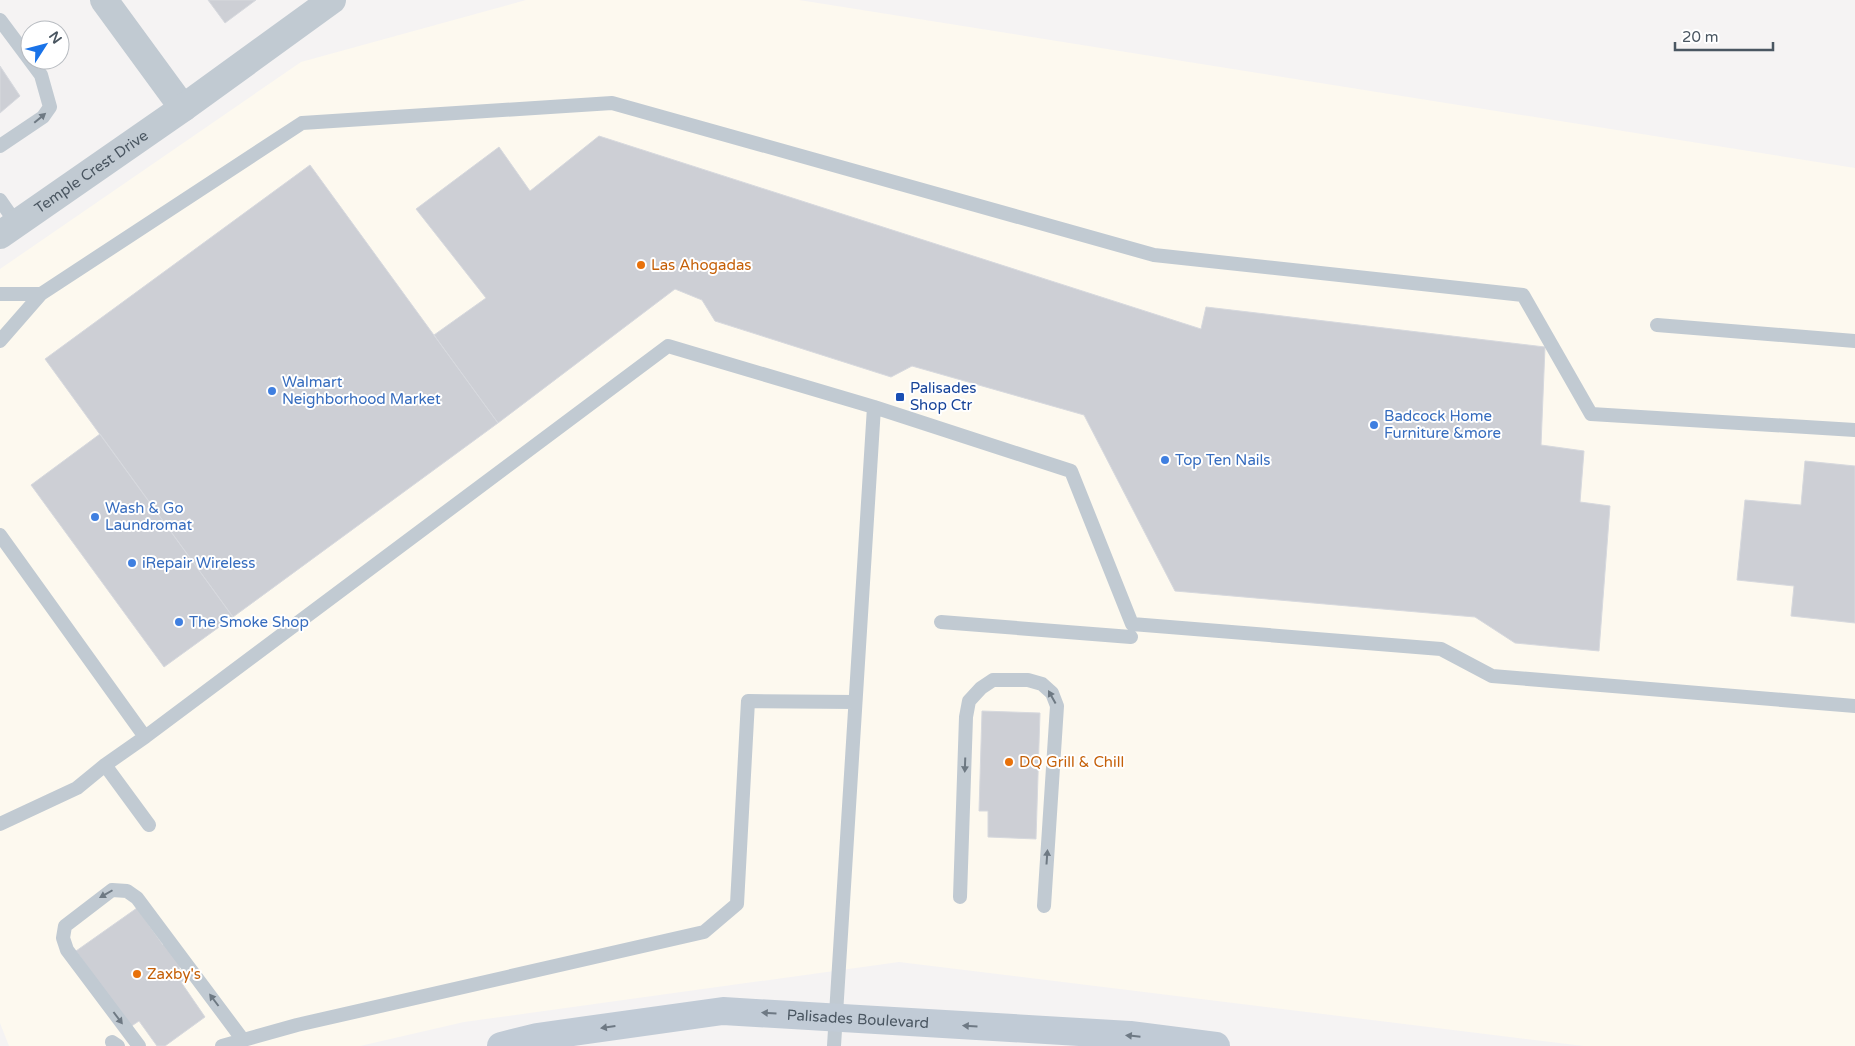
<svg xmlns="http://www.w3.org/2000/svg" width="1855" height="1046" viewBox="0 0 1855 1046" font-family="'Varela Round',sans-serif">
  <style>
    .commercial { fill: #fdf9ef }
    .building { fill: #cdcfd5; stroke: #d7d9de }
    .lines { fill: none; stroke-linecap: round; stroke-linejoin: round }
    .service { stroke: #c1cad2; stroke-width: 14 }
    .minor { stroke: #c1cad2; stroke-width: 28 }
    .secondary { stroke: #c1cbd6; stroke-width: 28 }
    .oneway { fill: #6e7983 }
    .oneway2 { fill: #6e7984 }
    .food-dot { fill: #e8710a; stroke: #fff; stroke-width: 2 }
    .shop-dot { fill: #3f7fe0; stroke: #fff; stroke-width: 2 }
    .transit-dot { fill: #1a4fb4; stroke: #fff; stroke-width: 2 }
    .labels { text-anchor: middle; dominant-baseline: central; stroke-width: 4; stroke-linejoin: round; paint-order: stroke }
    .street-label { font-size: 15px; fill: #4a5661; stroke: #fff }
    .food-label { font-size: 15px; fill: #c56008; stroke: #fff; text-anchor: start }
    .shop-label { font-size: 15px; fill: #366cbe; stroke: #fff; text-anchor: start }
    .transit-label { font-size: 15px; fill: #164399; stroke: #fff; text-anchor: start }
  </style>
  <rect width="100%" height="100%" fill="#f5f3f3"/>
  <path class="commercial" d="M526 0H799L1855 168V1046H1584L899 962 464 1022 360 1046H9L0 1023V269L301 62Z"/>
  <path class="building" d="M208 0H256L225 23Z
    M0 66 20 96 0 113Z
    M599 136 1201 329 1206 307 1545 347 1541 445 1584 451 1580 502 1610 506 1599 651 1515 643 1475 617 1175 591 1084 415 912 366 891 377 715 321 702 300 675 289 498 423 434 335 486 298 416 209 499 147 530 191Z
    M310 165 498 423 233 617 45 359Z
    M100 434 233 617 164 667 31 485Z
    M1805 461 1855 466V623L1791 616 1794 586 1737 580 1745 500 1801 505Z
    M982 711 1040 713 1036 839 988 837V811H979Z
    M137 908 163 945 168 941 183 963 179 968 187 979 181 982 205 1017 165 1046H157L139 1021 130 1027 76 951Z"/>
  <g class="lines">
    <path class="service" d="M0 20 41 75 50 107 43 117 0 146
      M0 200 16 223
      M0 294H41L0 341
      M41 294 302 123 612 103 1154 255 1523 295 1591 414 1855 430
      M1657 325 1855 341
      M874 407 1071 471 1132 624 1441 649 1492 676 1855 706
      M0 535 145 737
      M941 622 1131 637
      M105 765 149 825
      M0 824 77 788 105 765 145 737 668 346 874 407 834 1046
      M960 897 966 717 969 701 981 688 993 680H1028L1042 684 1052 693 1057 706 1044 906
      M112 1042 118 1046
      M139 1046 67 950 63 938 65 926 112 890 127 891 137 898 243 1040
      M222 1046 297 1025 704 932 737 904 748 701 855 702"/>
    <g class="minor">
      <path d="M104 0 183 108"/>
      <path id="s1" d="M0 235 183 108 332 0"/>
    </g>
    <path class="secondary" id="s2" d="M501 1046 537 1037 723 1011 1130 1035 1216 1046"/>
  </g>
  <defs><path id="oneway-solid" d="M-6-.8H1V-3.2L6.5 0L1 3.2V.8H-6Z" transform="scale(1.25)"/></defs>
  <g class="oneway">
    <use href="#oneway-solid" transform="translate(40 118) rotate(-40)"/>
    <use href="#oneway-solid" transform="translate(1052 697) rotate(-119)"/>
    <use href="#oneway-solid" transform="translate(965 765) rotate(92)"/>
    <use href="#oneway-solid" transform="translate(1047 857) rotate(-86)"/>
    <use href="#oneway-solid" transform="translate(106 894) rotate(150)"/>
    <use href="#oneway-solid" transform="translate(214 1000) rotate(-127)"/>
    <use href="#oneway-solid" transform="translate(118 1018) rotate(53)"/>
  </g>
  <g class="oneway2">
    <use href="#oneway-solid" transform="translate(769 1013) rotate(-177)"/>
    <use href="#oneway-solid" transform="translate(970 1026) rotate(-177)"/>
    <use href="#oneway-solid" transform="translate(608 1027) rotate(172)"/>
    <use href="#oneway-solid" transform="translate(1133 1036) rotate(-174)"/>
  </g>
  <g class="food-dot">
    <circle cx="641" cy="265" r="5"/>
    <circle cx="1009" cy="762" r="5"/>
    <circle cx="137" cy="974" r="5"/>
  </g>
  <g class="shop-dot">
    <circle cx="272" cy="391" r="5"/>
    <circle cx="1374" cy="425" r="5"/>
    <circle cx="1165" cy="460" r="5"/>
    <circle cx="95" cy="517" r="5"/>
    <circle cx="132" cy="563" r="5"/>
    <circle cx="179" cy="622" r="5"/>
  </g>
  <rect class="transit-dot" x="895" y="392" width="10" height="10" rx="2.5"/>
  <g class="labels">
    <g class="street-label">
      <text stroke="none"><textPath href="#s1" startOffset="111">Temple Crest Drive</textPath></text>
      <text stroke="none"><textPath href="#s2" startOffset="360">Palisades Boulevard</textPath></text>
    </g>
    <g class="food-label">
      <text x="651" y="265">Las Ahogadas</text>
      <text x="1019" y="762">DQ Grill &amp; Chill</text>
      <text x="147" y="974">Zaxby's</text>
    </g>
    <g class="shop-label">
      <text x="282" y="382">Walmart<tspan x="282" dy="17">Neighborhood Market</tspan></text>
      <text x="1384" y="416">Badcock Home<tspan x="1384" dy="17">Furniture &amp;more</tspan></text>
      <text x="1175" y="460">Top Ten Nails</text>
      <text x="105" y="508">Wash &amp; Go<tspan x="105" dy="17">Laundromat</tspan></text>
      <text x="142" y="563">iRepair Wireless</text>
      <text x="189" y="622">The Smoke Shop</text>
    </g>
    <g class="transit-label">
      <text x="910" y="388">Palisades<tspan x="910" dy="17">Shop Ctr</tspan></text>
    </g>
  </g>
  <g transform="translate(45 45) rotate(54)"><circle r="24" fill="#ffffff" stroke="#b7bbc0"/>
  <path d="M0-4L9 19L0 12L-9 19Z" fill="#1a73e8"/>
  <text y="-8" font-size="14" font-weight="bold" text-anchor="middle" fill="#4a5661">N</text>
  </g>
  <path d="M1675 42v8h98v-8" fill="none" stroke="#4a5661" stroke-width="2.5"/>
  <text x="1682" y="42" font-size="15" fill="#4a5661" stroke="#ffffff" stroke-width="4" paint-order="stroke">20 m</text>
</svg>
